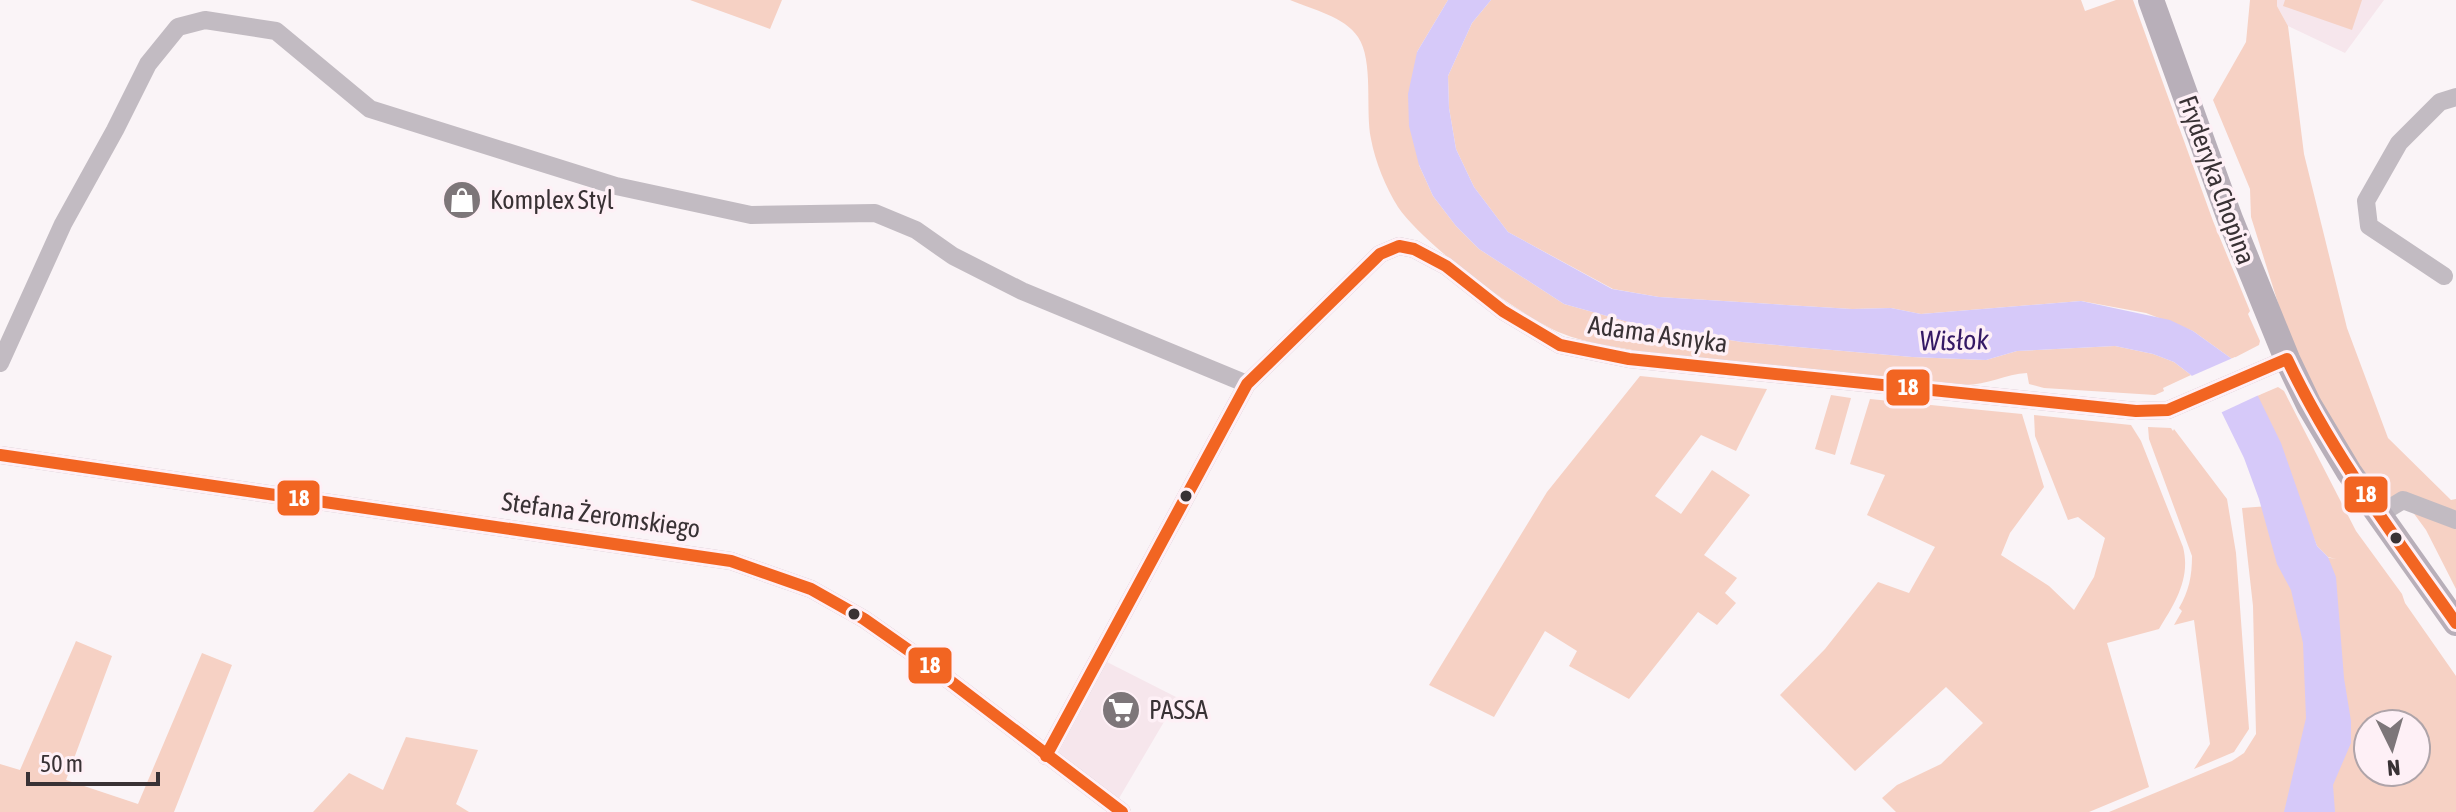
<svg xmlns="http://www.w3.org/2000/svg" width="2456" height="812" viewBox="0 0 2456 812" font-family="'Asap Condensed',sans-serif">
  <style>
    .built { fill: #f6e6ec }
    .green { fill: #f6d1c4; fill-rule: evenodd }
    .water { fill: #d6c9f9 }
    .pier { fill: #faf4f7 }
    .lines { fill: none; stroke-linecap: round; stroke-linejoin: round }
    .street { stroke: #c2bbc2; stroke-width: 18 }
    .secondary { stroke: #b8afb9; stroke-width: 26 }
    .bus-1-casing { stroke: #fef0f6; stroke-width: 18 }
    .bus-1 { stroke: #f26522; stroke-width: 12 }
    .bus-dot { fill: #393235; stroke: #fef0f6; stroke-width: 3 }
    .labels { text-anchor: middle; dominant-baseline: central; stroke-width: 7; stroke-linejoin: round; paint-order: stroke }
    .street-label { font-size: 26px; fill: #393235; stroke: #fef0f6 }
    .poi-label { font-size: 26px; fill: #393235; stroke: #fef0f6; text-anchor: start }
    .water-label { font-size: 28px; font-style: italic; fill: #351965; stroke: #fef0f6 }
    .line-badge { stroke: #fef0f6; stroke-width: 3 }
    .badge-label { font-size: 22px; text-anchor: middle; font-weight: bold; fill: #fff }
  </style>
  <rect width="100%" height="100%" fill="#faf4f7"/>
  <path class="built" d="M2277 0H2384L2345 53 2288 26 2277 6Z
    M1107 662 1178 698 1118 800 1056 757Z"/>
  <path class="green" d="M690 0H782L770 29Z
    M1290 0H1448L1417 52 1419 165 1433 196 1456 226 1479 249 1564 304 1643 326 1742 342 1912 357 1986 360 2017 351 2115 346 2153 354 2174 362 2191 375 2163 388 2164 391 2155 395 2044 388 2029 384 2027 373C2006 374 1987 385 1965 385L1638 351C1612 346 1585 343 1561 333 1518 315 1423 244 1398 207 1386 188 1375 161 1371 139 1365 110 1374 61 1358 37 1344 16 1313 10 1290 0Z
    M1491 0H2081L2085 11 2116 0H2133L2213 221 2250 311 2248 314 2260 341 2259 345 2232 359 2193 331 2146 313 2081 301 1921 314 1891 308 1852 309 1659 297 1613 289 1508 232 1474 187 1456 149 1449 108 1448 76 1472 23Z
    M2250 0H2277V6L2288 26 2304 154 2347 328 2388 438 2451 500 2456 499V589L2426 530 2404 500 2380 514 2293 351 2251 217 2250 189 2213 100 2246 42Z
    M2285 0H2362L2352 30 2283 6Z
    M1640 376 1767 389 1736 451 1701 435 1655 496 1681 514 1712 470 1750 495 1704 555 1737 578 1725 593 1736 603 1717 625 1698 612 1629 699 1569 666 1577 651 1545 631 1494 717 1429 685 1547 492Z
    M2278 387 2284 391 2356 531 2402 594 2405 603 2456 676V812H2109L2232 761 2244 753 2256 734 2253 606 2242 508 2269 506 2284 550 2336 559 2328 557 2317 546 2257 396ZM2368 724H2416V772H2368Z
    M1831 395 1851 398 1835 455 1815 449Z
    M1870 399 2022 414 2044 487 2010 533 2001 555 2049 586 2074 610 2094 577 2105 538 2078 517 2068 520 2035 436 2034 415 2131 425 2141 441 2183 547C2191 578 2175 603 2159 629L2107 643 2149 787 2089 812H1896L1882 798 1897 785 1941 764 1983 723 1946 687 1855 771 1780 695 1825 649 1878 582 1909 593 1935 547 1867 515 1885 475 1850 464Z
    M2148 427 2171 428 2173 431 2174 429 2227 499 2236 553 2249 729 2234 752 2194 769 2210 744 2194 620 2174 625 2182 611 2179 608C2189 591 2192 576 2192 556L2149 439Z
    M76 641 112 656 66 780 138 804 202 653 232 665 174 812H0V764L20 770Z
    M406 737 478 750 456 804 469 812H313L349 773 383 790Z"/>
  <path class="water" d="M1448 0H1491L1472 23 1448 76 1449 108 1456 149 1474 187 1508 232 1612 289 1659 297 1852 309 1891 308 1921 314 2081 301 2170 320 2193 331 2232 359 2257 394 2281 443 2317 546 2328 557 2336 577 2344 678 2351 721V743L2333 785 2335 812H2284L2306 718 2303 643 2291 590 2277 564 2259 499 2244 458 2221 411 2191 375 2174 362 2153 354 2115 346 2017 351 1986 360 1912 357 1742 342 1643 326 1564 304 1479 249 1456 226 1433 196 1419 165 1409 126 1408 94 1417 52Z"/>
  <path class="pier" d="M2235 357 2261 394 2218 414 2187 378Z"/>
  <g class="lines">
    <path class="street" d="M2444 276 2369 226 2366 201 2399 143 2440 102 2456 97
      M0 363 63 224 115 130 148 64 178 27 205 20 276 31 370 109 616 186 751 215 875 213 916 230 953 256 1022 291 1247 384
      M0 455 731 561 811 589 864 619 924 661 1122 812
      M2380 514 2403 500 2456 520
      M1046 756 1247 384 1380 254 1399 246 1414 249 1446 266 1503 311 1560 345 1629 359 2136 411 2168 410 2287 359"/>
    <path class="secondary" d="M2151 0 2230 219 2287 359 2309 405 2349 472 2456 623"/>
    <g class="bus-1-casing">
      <path id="bus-1" d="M2287 359C2332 454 2395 537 2456 623
        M0 455 731 561 811 589 864 619 924 661 1122 812
        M1046 756 1247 384 1380 254 1399 246 1414 249 1446 266 1503 311 1560 345 1629 359 2136 411 2168 410 2287 359"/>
    </g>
    <use href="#bus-1" class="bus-1"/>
  </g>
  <defs>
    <g id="shop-disc" transform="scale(2)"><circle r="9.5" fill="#7d7679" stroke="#fef0f6"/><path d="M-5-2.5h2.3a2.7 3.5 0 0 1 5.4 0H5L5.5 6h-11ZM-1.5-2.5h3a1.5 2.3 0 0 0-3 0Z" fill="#fff"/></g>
    <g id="supermarket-disc" transform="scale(2)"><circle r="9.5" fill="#7d7679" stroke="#fef0f6"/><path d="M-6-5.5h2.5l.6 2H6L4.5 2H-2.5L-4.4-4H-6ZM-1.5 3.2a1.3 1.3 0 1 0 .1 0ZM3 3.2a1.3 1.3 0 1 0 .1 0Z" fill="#fff"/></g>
  </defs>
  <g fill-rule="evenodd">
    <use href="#shop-disc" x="462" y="200"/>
    <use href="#supermarket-disc" x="1121" y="710"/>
  </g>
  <g class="bus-dot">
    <circle cx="1186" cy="496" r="7"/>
    <circle cx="2396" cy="538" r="7"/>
    <circle cx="854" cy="614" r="7"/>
  </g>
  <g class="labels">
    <g class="street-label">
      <text transform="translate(2217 180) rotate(70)">Fryderyka Chopina</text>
      <text transform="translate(1658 334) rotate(8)">Adama Asnyka</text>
      <text transform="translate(601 515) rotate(8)">Stefana Żeromskiego</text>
    </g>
    <g class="poi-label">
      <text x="490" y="200">Komplex Styl</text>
      <text x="1149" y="710">PASSA</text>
    </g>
    <g class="water-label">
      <text transform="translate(1954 340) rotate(-1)">Wisłok</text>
    </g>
  </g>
  <g class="line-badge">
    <rect x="1885" y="368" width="46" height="39" rx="8" fill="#f26522"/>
    <rect x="2343" y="475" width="46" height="39" rx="8" fill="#f26522"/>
    <rect x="276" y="479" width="45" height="38" rx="8" fill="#f26522"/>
    <rect x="907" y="646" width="46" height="39" rx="8" fill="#f26522"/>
  </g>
  <g class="badge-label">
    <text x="1908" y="395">18</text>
    <text x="2366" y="502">18</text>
    <text x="299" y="506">18</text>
    <text x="930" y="673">18</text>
  </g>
  <g transform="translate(2392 748) rotate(175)"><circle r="38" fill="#fef0f6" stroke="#afa4a9" stroke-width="2"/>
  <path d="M0-6L14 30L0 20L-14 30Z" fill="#7d7679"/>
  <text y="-12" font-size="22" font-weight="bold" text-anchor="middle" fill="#393235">N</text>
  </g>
  <path d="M28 772v12h130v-12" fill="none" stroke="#393235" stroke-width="4"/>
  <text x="40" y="772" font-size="24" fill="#393235" stroke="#fef0f6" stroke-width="6" paint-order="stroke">50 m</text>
</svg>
